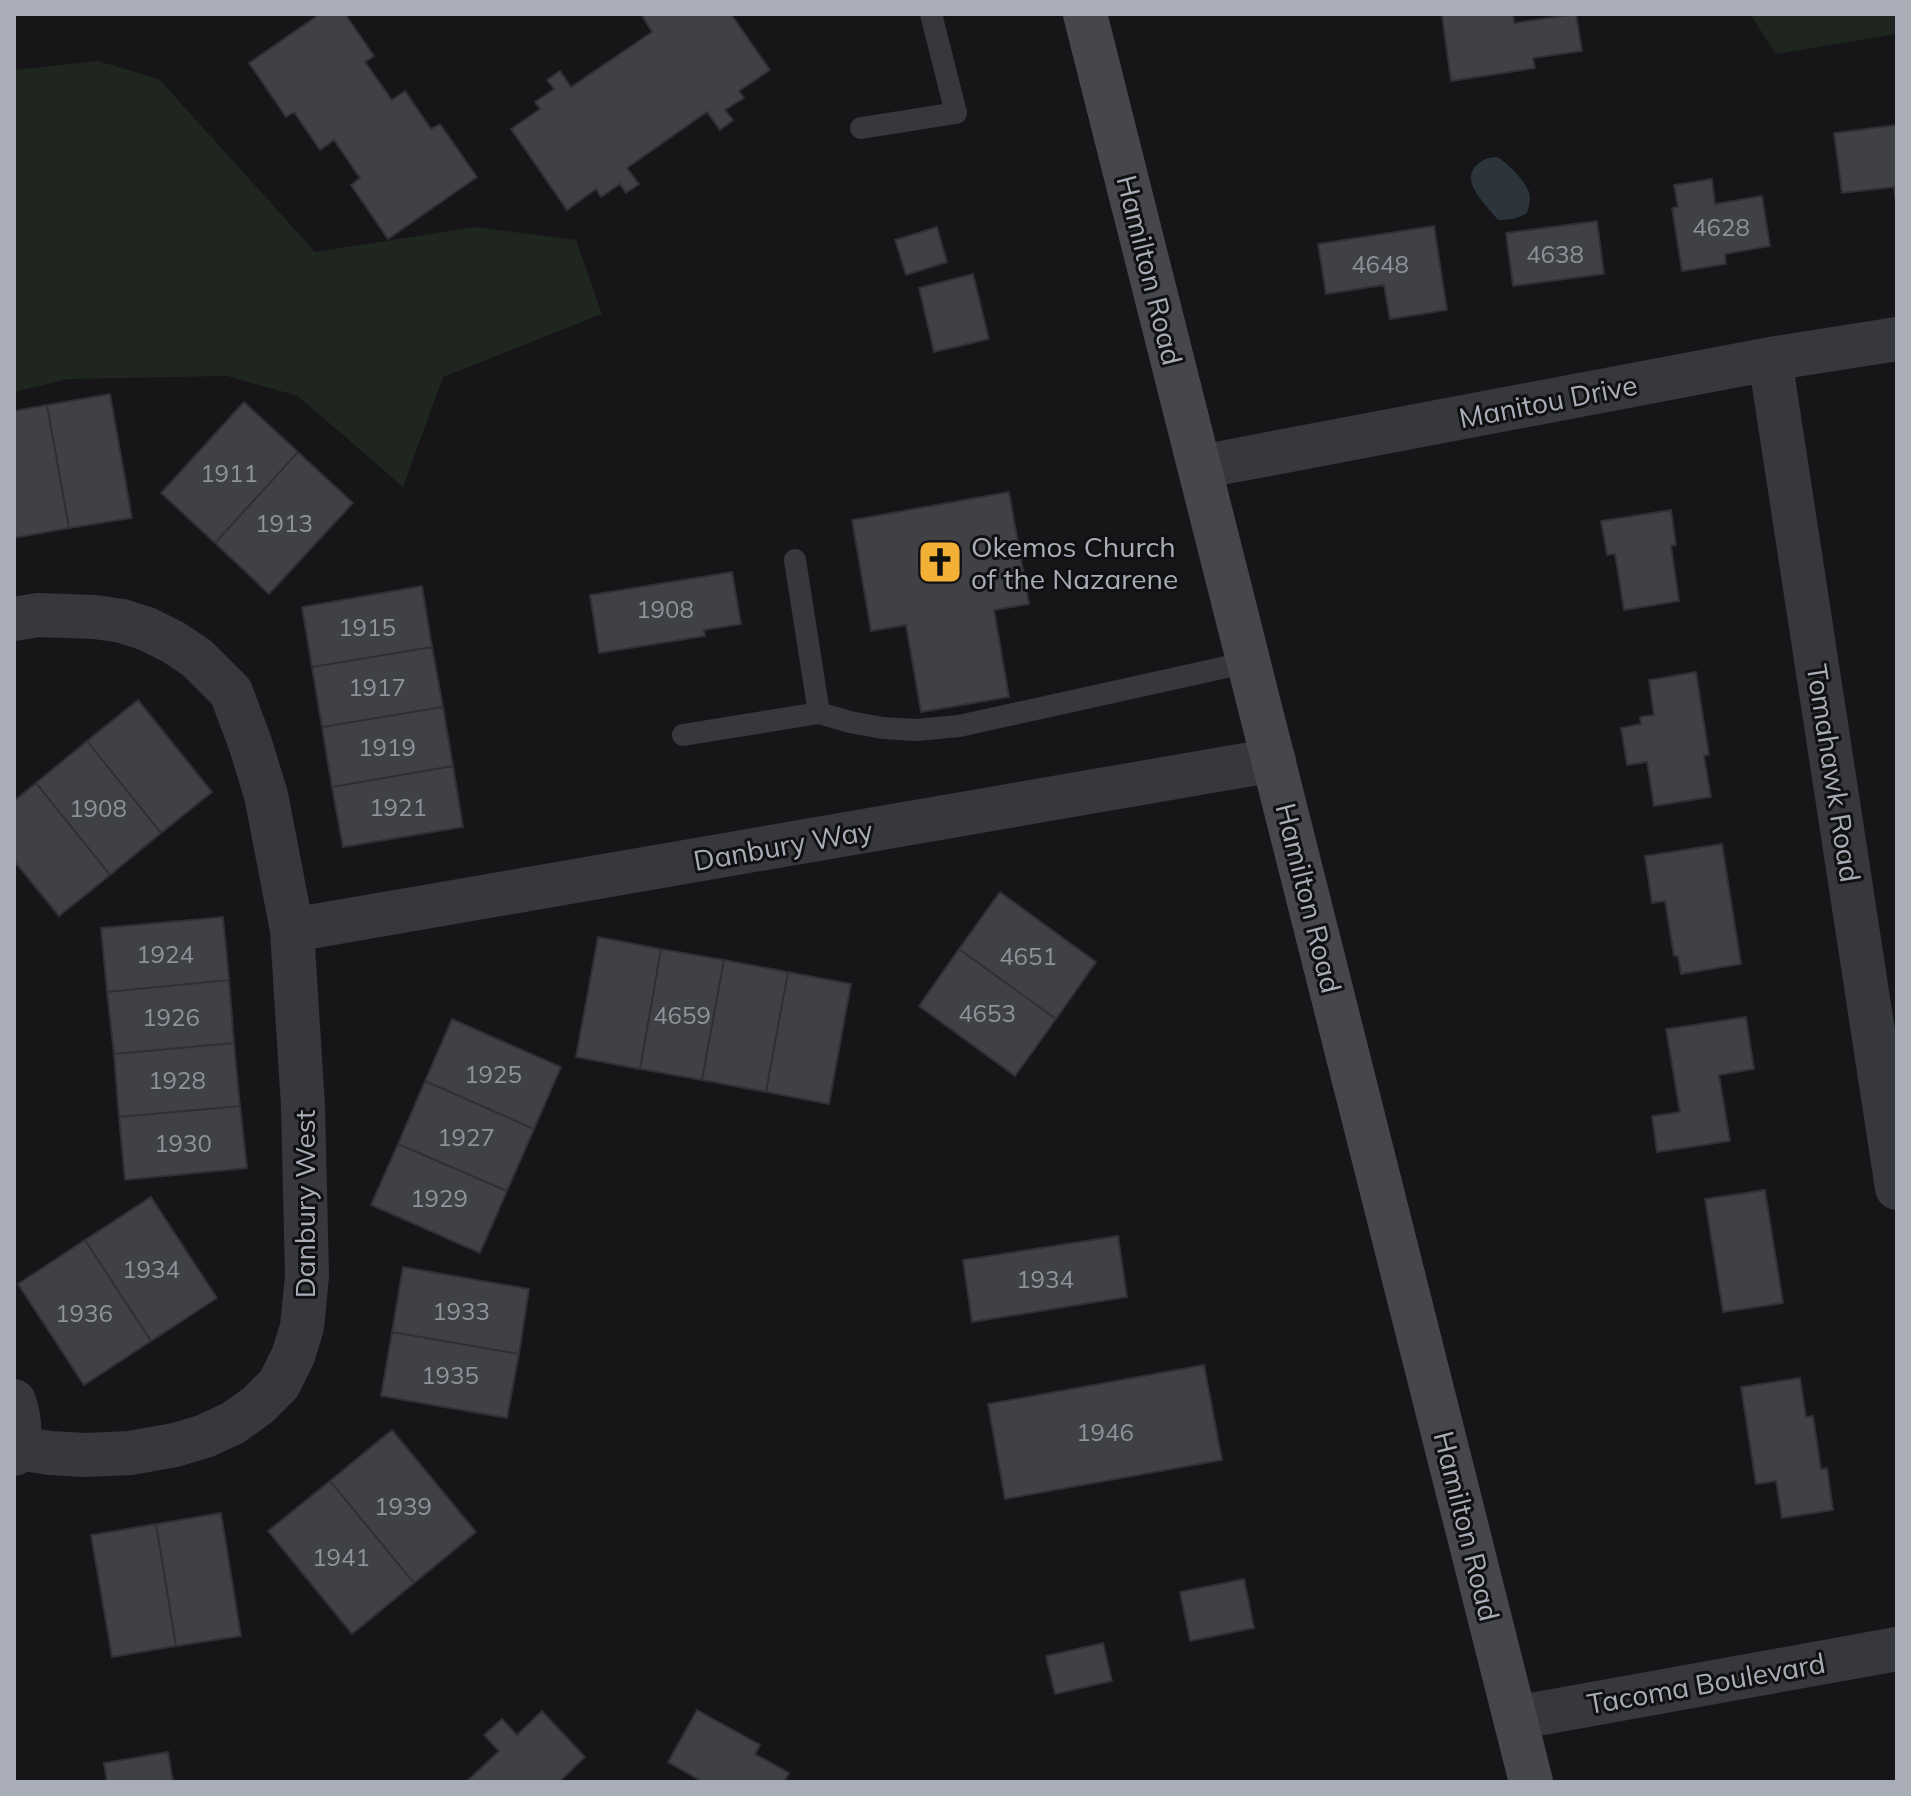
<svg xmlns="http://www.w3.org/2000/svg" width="1911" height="1796" viewBox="0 0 1911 1796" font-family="Mulish,sans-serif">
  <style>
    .green { fill: #1e261f }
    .water { fill: #2c353c }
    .building { fill: #404145; stroke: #303034; stroke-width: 2 }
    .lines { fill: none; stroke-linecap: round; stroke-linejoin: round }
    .lane { stroke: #37383d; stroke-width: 22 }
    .street { stroke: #37383d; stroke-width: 44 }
    .secondary { stroke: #45474d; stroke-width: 44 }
    .labels { text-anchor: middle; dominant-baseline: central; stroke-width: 6; stroke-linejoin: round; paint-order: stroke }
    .number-label { font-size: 24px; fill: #8e929b }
    .street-label { font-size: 28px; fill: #a8adb8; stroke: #111113 }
    .poi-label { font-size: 28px; fill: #a8adb8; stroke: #111113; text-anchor: start }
  </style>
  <rect width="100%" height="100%" fill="#161618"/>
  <path class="green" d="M1750 14H1897V34L1776 54Z
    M98 61 159 79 315 252 475 227 576 240 602 314 443 377 403 487 298 396 227 376 68 379 14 392V70Z"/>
  <path class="water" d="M1497 157C1507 162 1525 181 1529 192 1531 199 1529 207 1527 213 1517 219 1510 220 1498 220 1486 204 1458 181 1478 164 1485 158 1488 158 1497 157Z"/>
  <path class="building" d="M320 14H345L374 56 365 62 392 100 405 91 431 129 440 124 477 177 388 239 351 185 360 178 334 140 320 150 294 112 286 117 249 63Z
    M641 14H731L770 70 739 91 744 98 725 110 733 120 720 130 707 112 627 168 639 184 626 193 620 184 601 197 596 189 567 210 511 129 540 109 535 102 554 89 547 80 560 71 571 87 652 32Z
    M1449 14H1513L1514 23 1576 14 1582 51 1533 58 1535 68 1451 81 1442 15Z
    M1897 125V209L1894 187 1842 193 1834 133Z
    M1712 179 1715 204 1762 196 1770 246 1725 254 1726 264 1682 271 1672 208 1678 207 1674 185Z
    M1597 221 1604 274 1513 286 1506 233Z
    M1434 226 1447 310 1390 319 1384 285 1326 294 1318 244Z
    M937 227 947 262 906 275 895 240Z
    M973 274 989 339 934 352 919 288Z
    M110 394 132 518 69 528 47 405Z
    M244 402 298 452 215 543 161 493Z
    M47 405 69 528 14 538V411Z
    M298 452 353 503 269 594 215 543Z
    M1009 492 1029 604 994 610 1009 697 921 712 906 625 871 631 852 520Z
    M1671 510 1676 545 1671 546 1679 601 1624 610 1615 554 1607 555 1601 521Z
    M732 572 741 624 704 630 705 636 599 653 590 595Z
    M422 586 432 647 312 667 302 607Z
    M432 647 443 707 322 727 312 667Z
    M1696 672 1709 755 1704 756 1711 797 1654 806 1647 762 1627 765 1621 728 1641 724 1640 717 1654 715 1649 680Z
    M138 700 212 792 161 833 87 741Z
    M443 707 453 766 332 787 322 727Z
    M87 741 161 833 110 875 36 783Z
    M453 766 463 827 343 847 332 787Z
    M36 783 110 875 59 916 14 861V801Z
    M1722 844 1741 964 1681 974 1678 956H1674L1665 901 1652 903 1645 856Z
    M1000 892 1096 962 1056 1019 959 949Z
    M223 917 229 980 107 992 101 928Z
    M598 937 661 949 640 1069 576 1057Z
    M661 949 724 960 702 1080 640 1069Z
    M959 949 1056 1019 1015 1076 919 1006Z
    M724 960 788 972 766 1092 702 1080Z
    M788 972 851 984 829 1104 766 1092Z
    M229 980 234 1043 114 1054 107 992Z
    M1746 1017 1754 1069 1719 1075 1730 1141 1657 1152 1652 1116 1680 1112 1666 1029Z
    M452 1019 561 1067 534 1129 425 1081Z
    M234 1043 240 1106 119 1117 114 1054Z
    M425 1081 534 1129 507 1191 398 1144Z
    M240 1106 247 1168 125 1180 119 1117Z
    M398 1144 507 1191 480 1253 371 1205Z
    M1765 1190 1783 1303 1723 1312 1705 1199Z
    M151 1197 217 1298 151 1341 85 1240Z
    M1118 1236 1127 1297 972 1322 963 1260Z
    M85 1240 151 1341 84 1385 18 1284Z
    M403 1267 529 1289 519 1354 392 1332Z
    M392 1332 519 1354 507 1418 381 1396Z
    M1204 1365 1222 1460 1005 1499 988 1404Z
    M1800 1378 1806 1417 1813 1416 1821 1469 1827 1468 1833 1510 1782 1518 1776 1481 1756 1484 1741 1387Z
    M392 1430 476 1532 414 1583 330 1481Z
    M330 1481 414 1583 352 1634 268 1531Z
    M221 1513 241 1636 176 1646 156 1524Z
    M156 1524 176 1646 112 1657 91 1535Z
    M1244 1579 1254 1628 1190 1641 1180 1592Z
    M1103 1643 1112 1681 1055 1694 1046 1656Z
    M697 1710 760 1745 755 1754 789 1773 784 1782H703L668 1762Z
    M542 1711 585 1757 559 1782H466L499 1751 484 1735 502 1719 517 1735Z
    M168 1752 173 1782H107L104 1763Z"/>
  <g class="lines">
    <path class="lane" d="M861 128 956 113 931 14
      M795 560 819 713
      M683 735 819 713 850 722 883 728 916 730 959 726 1249 662"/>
    <path class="street" d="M1770 359 1897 1188
      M1200 467 1770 359 1897 339
      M14 619 38 615 95 617 122 621 147 629 173 642 197 658 231 692 250 743 266 795 292 930 303 1106 307 1276 302 1327 293 1356 279 1384 258 1405 233 1423 205 1436 175 1445 130 1453 85 1455 50 1453 17 1448
      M292 930 1274 760
      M14 1401C20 1418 22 1436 14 1454
      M1515 1718 1897 1649"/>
    <path class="secondary" d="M1085 14 1531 1782"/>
  </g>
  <defs>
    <g id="church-square" transform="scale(2.3)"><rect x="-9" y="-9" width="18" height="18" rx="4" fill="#f2b134" stroke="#111113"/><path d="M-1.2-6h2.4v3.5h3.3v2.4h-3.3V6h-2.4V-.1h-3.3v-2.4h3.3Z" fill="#111"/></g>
  </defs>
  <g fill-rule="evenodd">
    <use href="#church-square" x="940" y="562"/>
  </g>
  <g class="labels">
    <g class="number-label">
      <text x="1721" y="227">4628</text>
      <text x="1555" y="254">4638</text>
      <text x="1380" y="264">4648</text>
      <text x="229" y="473">1911</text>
      <text x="284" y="523">1913</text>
      <text x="665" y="609">1908</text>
      <text x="367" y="627">1915</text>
      <text x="377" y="687">1917</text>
      <text x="387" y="747">1919</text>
      <text x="398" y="807">1921</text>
      <text x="98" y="808">1908</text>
      <text x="165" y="954">1924</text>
      <text x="1028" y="956">4651</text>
      <text x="987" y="1013">4653</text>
      <text x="682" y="1015">4659</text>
      <text x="171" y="1017">1926</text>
      <text x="493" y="1074">1925</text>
      <text x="177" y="1080">1928</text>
      <text x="466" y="1137">1927</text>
      <text x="183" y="1143">1930</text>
      <text x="439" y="1198">1929</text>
      <text x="151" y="1269">1934</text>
      <text x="1045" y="1279">1934</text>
      <text x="461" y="1311">1933</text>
      <text x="84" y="1313">1936</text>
      <text x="450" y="1375">1935</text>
      <text x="1105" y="1432">1946</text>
      <text x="403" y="1506">1939</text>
      <text x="341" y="1557">1941</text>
    </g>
    <g class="street-label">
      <text transform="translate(1150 270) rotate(76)">Hamilton Road</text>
      <text transform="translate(1548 401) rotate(-11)">Manitou Drive</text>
      <text transform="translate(1834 773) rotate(81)">Tomahawk Road</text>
      <text transform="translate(783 845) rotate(-10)">Danbury Way</text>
      <text transform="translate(1309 898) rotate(76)">Hamilton Road</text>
      <text transform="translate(304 1204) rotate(-90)">Danbury West</text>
      <text transform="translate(1467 1526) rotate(76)">Hamilton Road</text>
      <text transform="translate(1706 1683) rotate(-10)">Tacoma Boulevard</text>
    </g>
    <g class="poi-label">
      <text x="971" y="546">Okemos Church<tspan x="971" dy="32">of the Nazarene</tspan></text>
    </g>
  </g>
  <rect width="1911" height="1796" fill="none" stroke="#a8adb8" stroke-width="32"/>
</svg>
